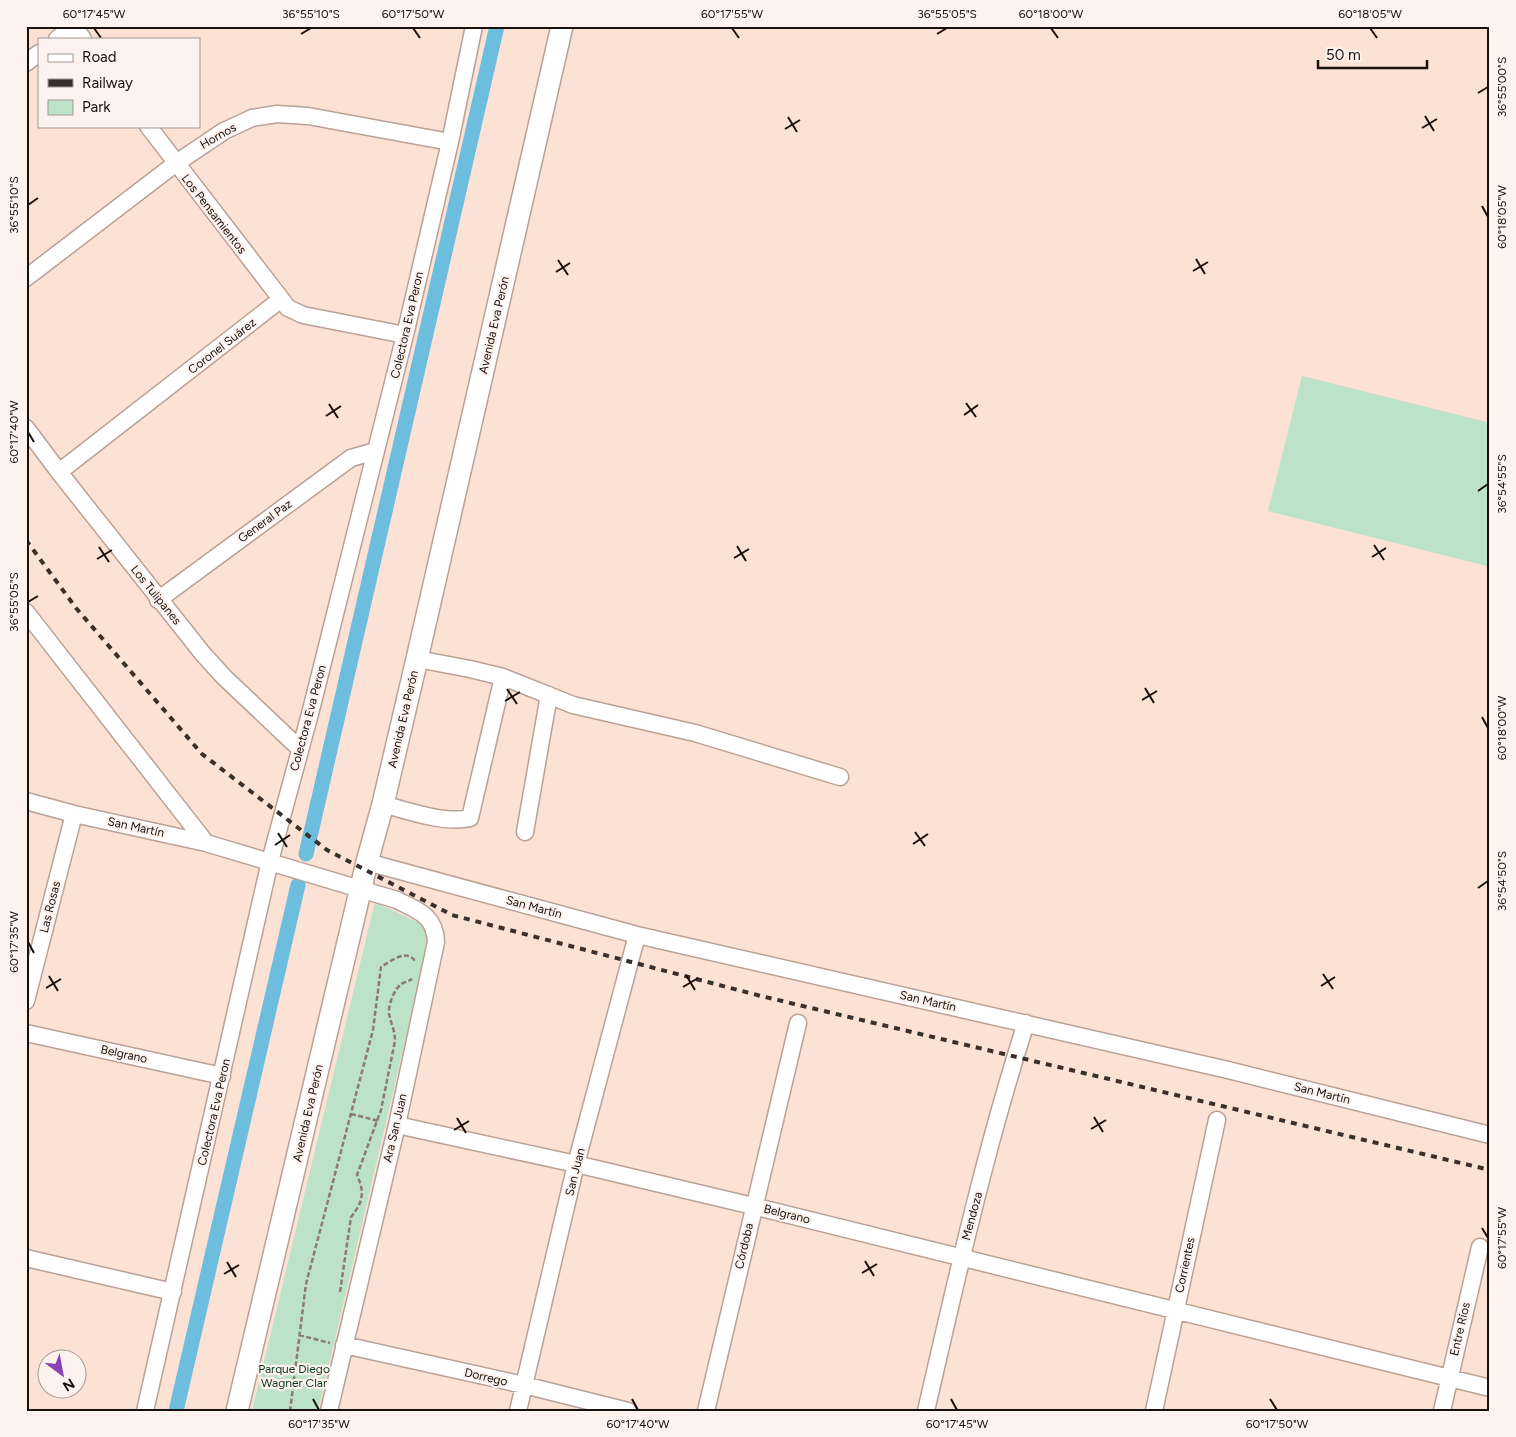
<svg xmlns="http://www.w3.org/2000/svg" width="1516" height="1437" viewBox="0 0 1516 1437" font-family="Figtree,sans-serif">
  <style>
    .green { fill: #bce3c7 }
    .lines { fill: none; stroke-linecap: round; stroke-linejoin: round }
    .canal { stroke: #6cbdde; stroke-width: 15 }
    .minor-casing { stroke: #baa195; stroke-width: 19 }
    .major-casing { stroke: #baa195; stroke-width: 24 }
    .path { stroke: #8c7a72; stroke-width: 2.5; stroke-dasharray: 5 2.5; stroke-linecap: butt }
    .minor { stroke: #fff; stroke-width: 16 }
    .major { stroke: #fff; stroke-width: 21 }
    .rail { stroke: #3a2f2a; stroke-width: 4; stroke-dasharray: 6 6; stroke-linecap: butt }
    .ticks { fill: none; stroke: #18100c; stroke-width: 2 }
    .labels { text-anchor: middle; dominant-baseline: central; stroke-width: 4.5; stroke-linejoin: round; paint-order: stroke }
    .street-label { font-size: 12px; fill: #18100c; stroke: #fdf2ed }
    .park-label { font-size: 12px; fill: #063b1e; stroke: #fdf2ed }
    .neatline { fill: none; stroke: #18100c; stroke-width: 2 }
    .ticks-label { font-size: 12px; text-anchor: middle; fill: #18100c }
  </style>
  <rect width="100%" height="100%" fill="#fce1d5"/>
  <path class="green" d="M1302 376 1490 423V567L1268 511Z
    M375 902 421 924 428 933 427 948 318 1411H252Z"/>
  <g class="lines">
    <path class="canal" d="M306 854 497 26
      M176 1411 298 885"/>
    <g class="minor-casing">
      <path id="minor" d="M74 26 83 39
        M57 39 73 26
        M26 63 39 53
        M148 126 288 308 303 315 405 335
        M26 278 175 164 224 131 252 118 277 114 308 116 450 142
        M26 428 59 472 203 654 224 677 300 749
        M59 472 280 300
        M158 600 351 458 376 451
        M26 612 206 843
        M417 659 470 669 503 677 573 705 695 733 840 777
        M26 801 74 814 206 843 397 900C418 911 435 915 436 942L397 1125 329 1411
        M383 804C407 811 446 824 470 818L503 677
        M525 832 549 695
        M367 862 637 935 1228 1070 1490 1135
        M26 1001 74 814
        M26 1033 222 1076
        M397 1125 576 1164 753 1206 1490 1388
        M26 1258 173 1292
        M344 1345 524 1385 628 1411
        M145 1411 270 861 311 710 405 335 450 142 474 26
        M518 1411 576 1164 637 935
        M706 1411 798 1023
        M926 1411C956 1281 985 1150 1026 1023
        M1154 1411 1217 1120
        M1442 1411 1480 1247"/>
    </g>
    <g class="major-casing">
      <path id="major" d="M237 1411 367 862 383 804 417 659 562 26"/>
    </g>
    <path class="path" d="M351 1114 379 1121
      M340 1292 351 1217C363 1202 365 1193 357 1175L381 1110 395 1041C395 1031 391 1023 389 1014 388 1005 394 990 401 984 405 982 409 981 412 979
      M299 1335 330 1343
      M290 1411 306 1284 373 1030 381 967C391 961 408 947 416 963"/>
    <use href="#minor" class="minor"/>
    <use href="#major" class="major"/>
    <path class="rail" d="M26 540 76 608 202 754 327 850 452 915 761 996 1490 1170"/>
  </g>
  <path class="ticks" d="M94 28 101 38M413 28 420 38M732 28 739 38M1051 28 1058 38M1370 28 1377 38M301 34 311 28M937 34 947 28M1478 93 1488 87M1425 116 1434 131M788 117 797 132M1422 128 1437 119M785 129 800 120M28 205 38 198M1482 206 1488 217M1196 259 1205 274M558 260 568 275M1193 271 1208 262M556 272 570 263M966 403 976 417M329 404 338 418M964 415 978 405M326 416 341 406M28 432 34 442M1478 491 1488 484M1374 545 1384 560M737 546 746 561M99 547 109 562M1372 557 1386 548M734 558 749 549M97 559 112 550M28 602 38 596M1145 688 1154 703M507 689 517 704M1142 700 1157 691M505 701 520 692M1482 717 1488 728M915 832 925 846M278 833 287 847M913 844 928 834M275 845 290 835M1478 888 1488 881M28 942 34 953M1323 974 1333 989M686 975 695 990M49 976 58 991M1321 986 1335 977M683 987 698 978M46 988 61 979M1094 1117 1103 1132M457 1118 466 1133M1091 1129 1106 1120M454 1130 469 1121M1482 1228 1488 1238M865 1261 874 1276M227 1262 236 1277M862 1273 877 1264M224 1274 239 1265M313 1399 319 1410M632 1399 638 1410M951 1399 957 1410M1270 1399 1277 1410"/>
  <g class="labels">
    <g class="street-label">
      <text transform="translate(218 136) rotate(-30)">Hornos</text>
      <text transform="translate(214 214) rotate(52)">Los Pensamientos</text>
      <text transform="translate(407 325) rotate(-77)">Colectora Eva Peron</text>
      <text transform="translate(494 325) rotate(-77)">Avenida Eva Perón</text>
      <text transform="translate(222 346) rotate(-38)">Coronel Suárez</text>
      <text transform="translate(265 521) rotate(-36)">General Paz</text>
      <text transform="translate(156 595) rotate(51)">Los Tulipanes</text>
      <text transform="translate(308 718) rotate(-75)">Colectora Eva Peron</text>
      <text transform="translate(403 719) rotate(-77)">Avenida Eva Perón</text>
      <text transform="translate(136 827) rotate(12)">San Martín</text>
      <text transform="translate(50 907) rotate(-76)">Las Rosas</text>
      <text transform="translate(534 907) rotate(15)">San Martín</text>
      <text transform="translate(928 1001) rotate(13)">San Martín</text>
      <text transform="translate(124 1054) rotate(12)">Belgrano</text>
      <text transform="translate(1322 1093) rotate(14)">San Martín</text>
      <text transform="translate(214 1112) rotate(-77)">Colectora Eva Peron</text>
      <text transform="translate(308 1113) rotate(-77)">Avenida Eva Perón</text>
      <text transform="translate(395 1128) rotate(-77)">Ara San Juan</text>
      <text transform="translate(575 1172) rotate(-76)">San Juan</text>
      <text transform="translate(787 1214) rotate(14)">Belgrano</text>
      <text transform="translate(972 1216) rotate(-75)">Mendoza</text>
      <text transform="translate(744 1246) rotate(-77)">Córdoba</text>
      <text transform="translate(1185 1265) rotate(-78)">Corrientes</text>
      <text transform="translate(1460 1329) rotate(-77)">Entre Ríos</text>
      <text transform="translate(486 1377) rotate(13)">Dorrego</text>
    </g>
    <g class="park-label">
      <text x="294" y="1369">Parque Diego<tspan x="294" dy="14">Wagner Clar</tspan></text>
    </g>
  </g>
  <rect width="1516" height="1437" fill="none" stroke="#fdf2ed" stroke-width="55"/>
  <rect x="38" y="38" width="162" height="90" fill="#fdf2ed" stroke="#a19893"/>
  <rect x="48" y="54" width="25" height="8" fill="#ffffff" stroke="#a19893"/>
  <text x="82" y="62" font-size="15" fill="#18100c">Road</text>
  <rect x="48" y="79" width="25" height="8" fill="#3a2f2a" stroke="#a19893"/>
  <text x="82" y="88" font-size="15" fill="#18100c">Railway</text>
  <rect x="48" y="100" width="25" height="15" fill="#bce3c7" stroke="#a19893"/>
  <text x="82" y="112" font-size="15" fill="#18100c">Park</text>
  <g transform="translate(62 1374) rotate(148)"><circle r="24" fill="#fdf2ed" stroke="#a19893"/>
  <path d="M0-4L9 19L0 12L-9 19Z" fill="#8a43b5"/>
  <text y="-8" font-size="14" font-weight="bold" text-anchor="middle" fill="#18100c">N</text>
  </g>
  <path d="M1318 60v8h109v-8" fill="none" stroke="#18100c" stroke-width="2.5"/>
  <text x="1326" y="60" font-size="15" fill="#18100c" stroke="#fdf2ed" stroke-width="4" paint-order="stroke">50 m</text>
  <rect x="28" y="28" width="1460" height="1382" class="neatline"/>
  <g class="ticks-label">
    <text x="94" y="18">60°17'45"W</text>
    <text x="311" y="18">36°55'10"S</text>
    <text x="413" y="18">60°17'50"W</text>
    <text x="732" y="18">60°17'55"W</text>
    <text x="947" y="18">36°55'05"S</text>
    <text x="1051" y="18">60°18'00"W</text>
    <text x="1370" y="18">60°18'05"W</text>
    <text transform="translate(1502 87) rotate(-90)" y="4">36°55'00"S</text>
    <text transform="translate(14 205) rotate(-90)" y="4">36°55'10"S</text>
    <text transform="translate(1502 217) rotate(-90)" y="4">60°18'05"W</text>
    <text transform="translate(14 432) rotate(-90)" y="4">60°17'40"W</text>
    <text transform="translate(1502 484) rotate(-90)" y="4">36°54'55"S</text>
    <text transform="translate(14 602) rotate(-90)" y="4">36°55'05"S</text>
    <text transform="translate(1502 728) rotate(-90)" y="4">60°18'00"W</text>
    <text transform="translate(1502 881) rotate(-90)" y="4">36°54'50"S</text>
    <text transform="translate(14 942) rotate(-90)" y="4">60°17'35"W</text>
    <text transform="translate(1502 1238) rotate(-90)" y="4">60°17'55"W</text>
    <text x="319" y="1428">60°17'35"W</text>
    <text x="638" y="1428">60°17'40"W</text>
    <text x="957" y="1428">60°17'45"W</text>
    <text x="1277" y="1428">60°17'50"W</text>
  </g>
</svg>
